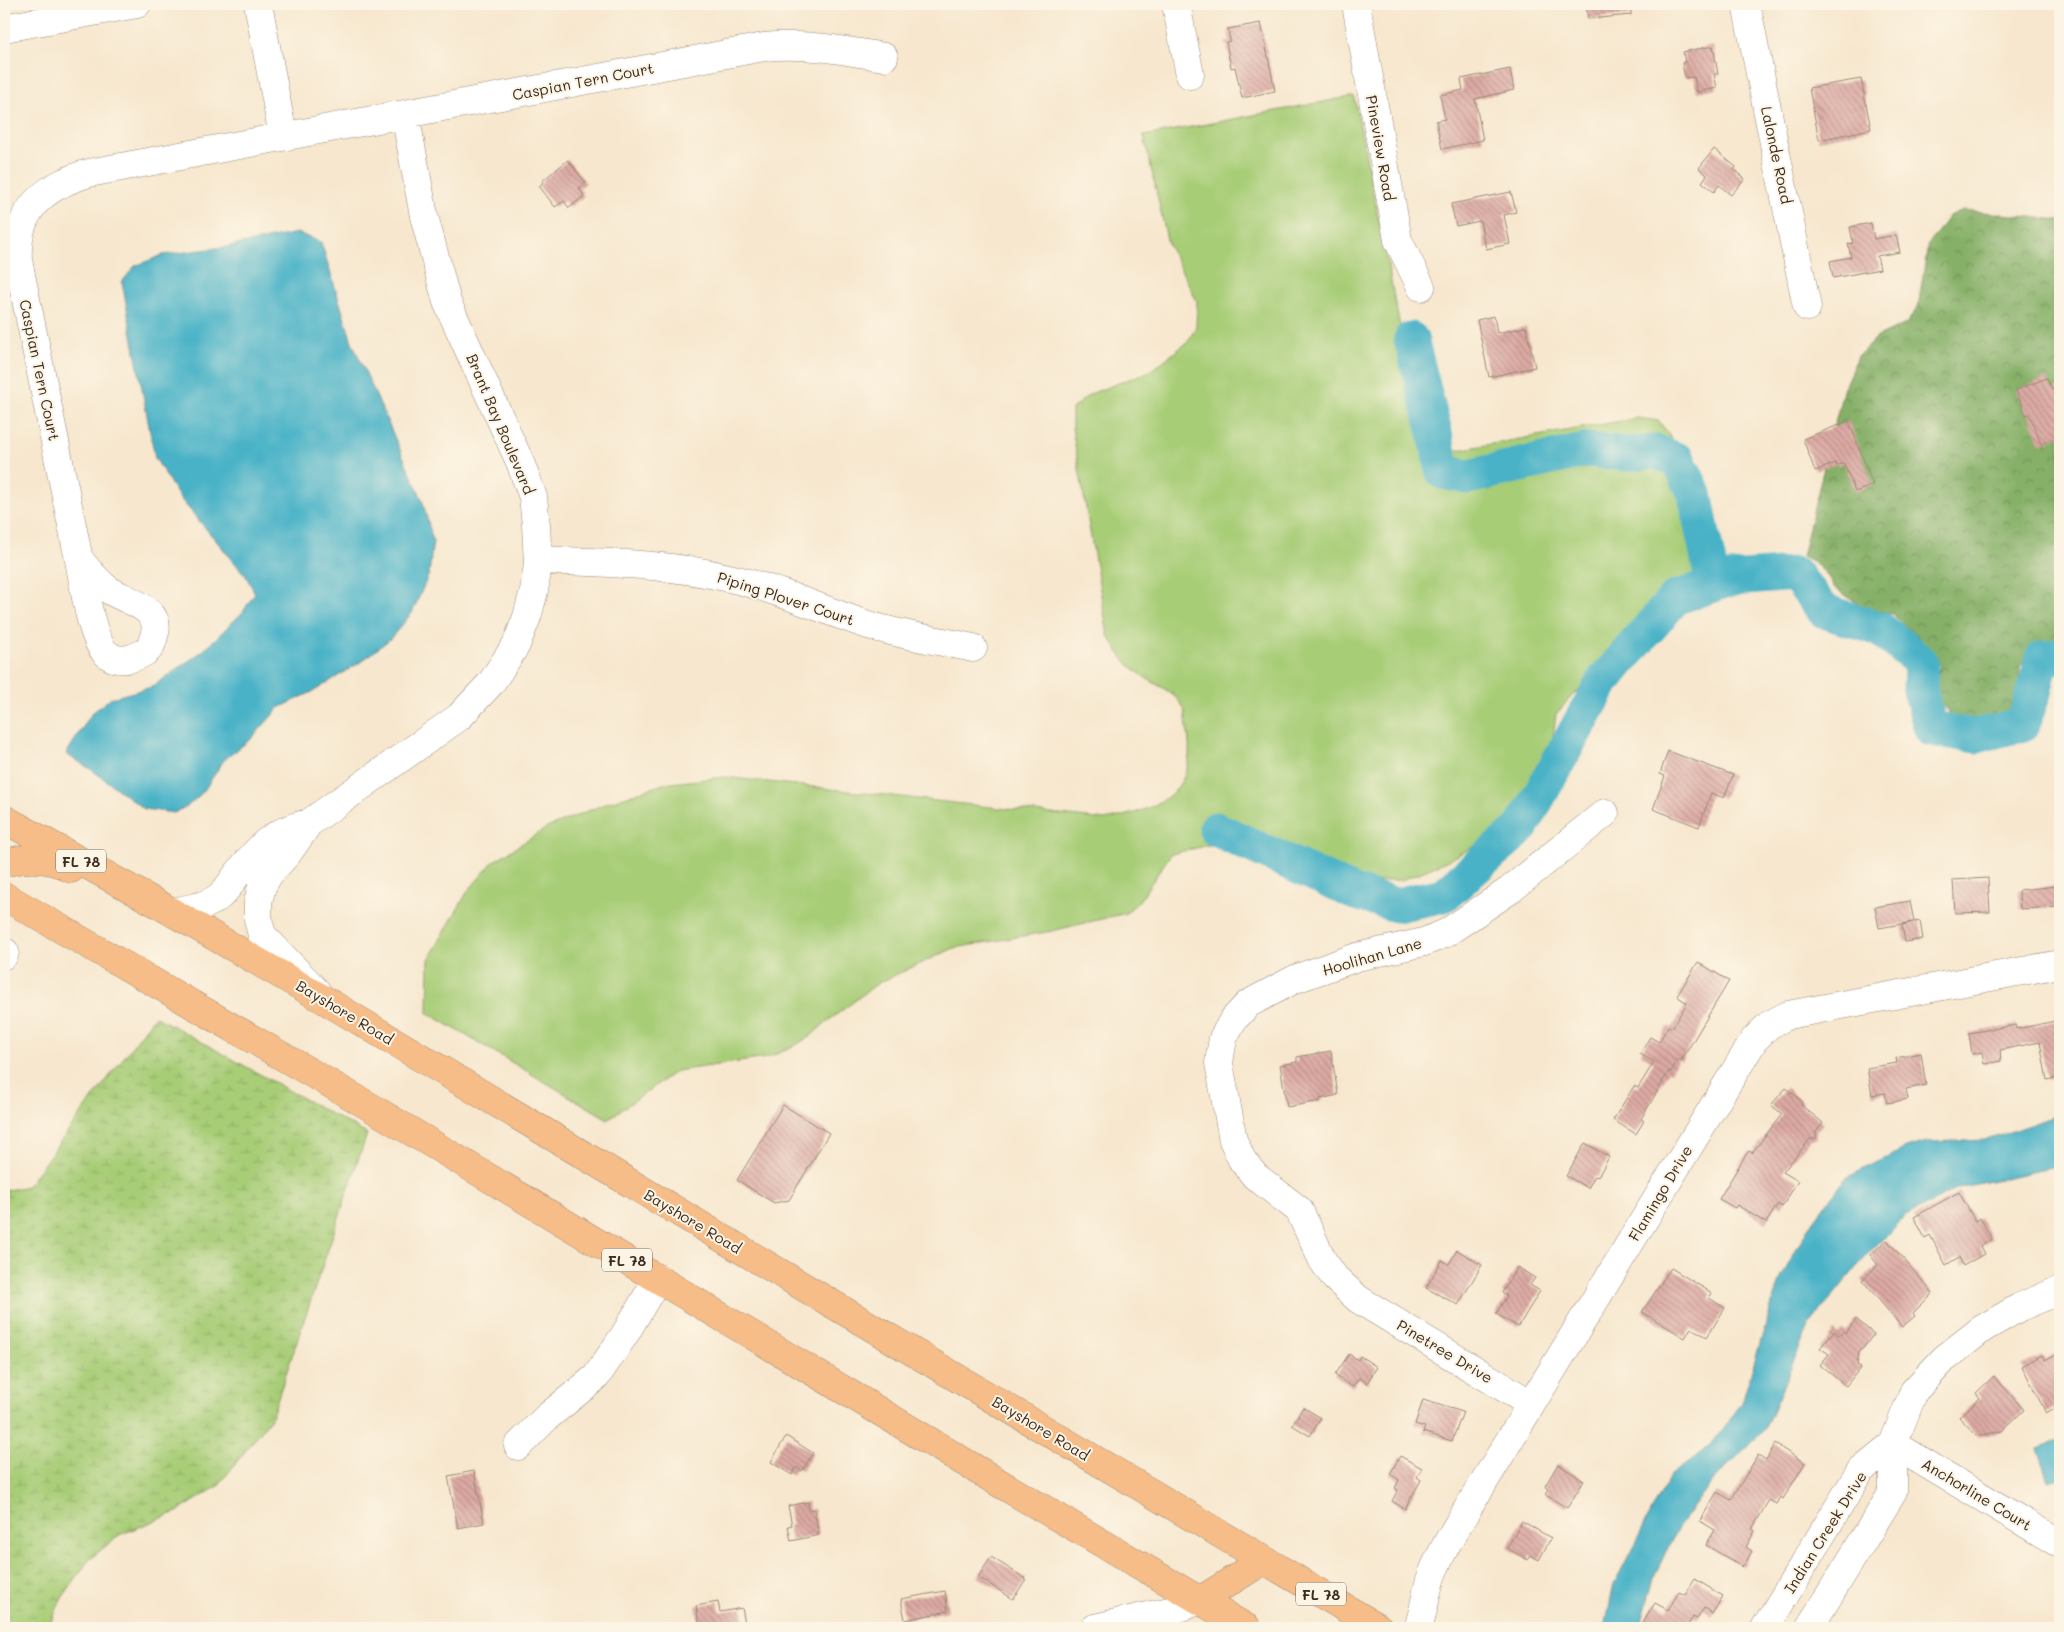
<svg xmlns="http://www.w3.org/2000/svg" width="2064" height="1632" viewBox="0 0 2064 1632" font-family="Mali,sans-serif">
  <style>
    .grass { fill: #a8cd77; stroke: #727c4a }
    .forest { fill: url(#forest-crowns); stroke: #606d43 }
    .wetland { fill: url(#wetland-marsh); stroke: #727c4a }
    .water { fill: #49b2c7; stroke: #426e72 }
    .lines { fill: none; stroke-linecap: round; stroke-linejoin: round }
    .river { stroke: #49b2c7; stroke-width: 35 }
    .building { fill: url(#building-back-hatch) }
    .minor-casing { stroke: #998876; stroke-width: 29 }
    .major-casing { stroke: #998876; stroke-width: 29 }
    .minor { stroke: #fff; stroke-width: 28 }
    .major { stroke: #f7bd88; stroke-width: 28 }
    .labels { text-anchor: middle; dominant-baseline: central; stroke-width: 4; stroke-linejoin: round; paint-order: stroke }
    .shield { fill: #fcf5e5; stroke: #75675a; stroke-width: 1 }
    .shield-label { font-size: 14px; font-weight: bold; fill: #3b2a1e }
    .street-label { font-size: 15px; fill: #3b2a1e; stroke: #fcf5e5 }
  </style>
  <defs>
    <pattern id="forest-crowns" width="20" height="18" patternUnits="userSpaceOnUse" patternTransform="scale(1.25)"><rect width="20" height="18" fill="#86b068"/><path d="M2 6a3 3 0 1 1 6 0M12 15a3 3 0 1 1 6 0" fill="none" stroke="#6f8f55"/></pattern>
    <pattern id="wetland-marsh" width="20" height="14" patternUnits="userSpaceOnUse" patternTransform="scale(1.25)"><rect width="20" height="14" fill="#a8cd77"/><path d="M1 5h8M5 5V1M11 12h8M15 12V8" fill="none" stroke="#92b066"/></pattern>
    <pattern id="building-back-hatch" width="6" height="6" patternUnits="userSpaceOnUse" patternTransform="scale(1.25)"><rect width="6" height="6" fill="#ddaaa4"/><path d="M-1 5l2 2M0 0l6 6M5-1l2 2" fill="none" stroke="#b48b85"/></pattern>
  </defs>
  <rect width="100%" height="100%" fill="#fcf5e5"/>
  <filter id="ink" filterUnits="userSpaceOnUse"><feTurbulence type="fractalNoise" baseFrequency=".02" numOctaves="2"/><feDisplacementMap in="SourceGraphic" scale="10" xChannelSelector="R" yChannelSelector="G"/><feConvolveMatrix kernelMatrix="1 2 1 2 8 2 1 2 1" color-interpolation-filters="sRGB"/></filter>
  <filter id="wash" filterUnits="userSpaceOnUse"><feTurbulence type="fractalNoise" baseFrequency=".0096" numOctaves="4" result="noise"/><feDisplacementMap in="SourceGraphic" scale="20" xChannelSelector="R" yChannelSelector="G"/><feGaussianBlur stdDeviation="1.12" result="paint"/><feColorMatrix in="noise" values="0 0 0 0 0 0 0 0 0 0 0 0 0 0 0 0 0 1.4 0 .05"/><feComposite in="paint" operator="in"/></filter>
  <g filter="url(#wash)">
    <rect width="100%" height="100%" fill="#f7e7ce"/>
    <path class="grass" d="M1354 96 1421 432 1426 446 1441 453 1638 418 1659 421 1673 441 1712 582 1644 634 1572 696 1556 714 1550 760 1527 795 1493 837 1438 865 1402 880 1367 882 1344 877 1268 835 1243 837 1171 854 1139 901 1126 913 1052 931 954 948 878 983 824 1024 811 1036 791 1048 766 1058 676 1071 608 1119 428 1013 429 959 468 891 494 861 547 828 607 803 663 784 724 777 1105 820C1155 810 1197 795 1188 734 1186 726 1187 711 1182 705 1170 688 1154 685 1139 673 1125 663 1117 650 1108 635L1072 428V409L1090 394 1150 371 1188 342 1196 327 1197 301 1168 244 1144 136Z"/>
    <path class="forest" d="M1963 210 2060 220V645L2036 652 2020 666 2019 704 1990 726 1953 719 1933 692 1940 665 1929 647 1892 614 1861 606 1835 588 1827 575 1814 562 1802 556 1844 387 1858 356 1876 338 1906 324 1918 307 1928 245 1949 216Z"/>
    <path class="wetland" d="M155 1016 367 1134 271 1418 218 1486 177 1512 119 1535 89 1560 62 1598 48 1628H4V1191L27 1186Z"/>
    <path class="water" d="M297 233 321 242 352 342 422 499 433 541 429 574 412 613 390 639 362 661 316 690 279 708 252 738 224 760 203 792 189 805 174 813 144 809 92 770 66 754 92 713 111 698 152 687 204 650 243 612 255 593 246 576 179 497 155 458 122 282 135 266 163 255 232 246Z
      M2060 1114V1166L1958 1188 1906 1216 1864 1258 1810 1324 1764 1430 1711 1483 1679 1526 1655 1574 1641 1624 1643 1628H1605L1614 1584 1670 1476 1711 1445 1742 1403 1778 1284 1808 1228 1846 1178 1906 1148 1927 1142 1987 1140Z
      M2060 1440V1478L2048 1481 2038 1448Z"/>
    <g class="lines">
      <path class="river" d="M1411 339 1434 429 1443 472 1468 477 1588 450 1627 454 1657 452 1678 460 1695 494 1713 585
        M1216 829 1353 892 1396 905 1444 895 1521 828 1604 680 1675 598 1731 579 1795 574 1824 611 1880 629 1921 662 1920 690 1931 729 1976 736 2023 724 2035 689 2042 658 2060 656"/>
    </g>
    <g id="blocks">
      <path class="building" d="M1586 4H1631V15L1588 19Z
        M1261 23 1275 91 1242 98 1235 67 1231 68 1226 42 1230 41 1228 29Z
        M1713 46 1718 74H1714L1717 88 1697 92 1694 77 1685 78 1682 63 1685 62 1683 52Z
        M1510 69 1514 90 1475 99 1483 140 1442 149 1436 121 1445 119 1440 95 1463 90 1461 79Z
        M1861 79 1871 129 1819 140 1809 88Z
        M1714 149 1736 167 1734 170 1745 179 1731 195 1719 185 1714 192 1702 182 1707 175 1699 168Z
        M568 160 586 183 579 188 584 196 569 208 564 201 555 207 539 186 543 183 542 181Z
        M1511 192 1516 212 1504 215 1510 244 1486 249 1480 221 1456 226 1451 204Z
        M1871 223 1874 239 1896 235 1900 252 1877 256 1880 269 1833 278 1830 261 1851 257 1848 244 1853 243 1850 227Z
        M1494 316 1497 333 1526 327 1535 367 1489 377 1477 320Z
        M2047 378 2052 390 2060 387V436L2041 444 2029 414 2026 415 2016 390Z
        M1849 421 1873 485 1855 492 1844 463 1837 466 1836 463 1815 471 1803 439Z
        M1668 751 1733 775 1724 798 1711 793 1699 827 1653 809 1665 776 1660 774Z
        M1988 878 1990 912 1955 913 1953 880Z
        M2057 886 2059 907 2020 909 2019 890Z
        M1910 901 1914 922 1920 921 1923 939 1905 942 1902 925 1913 922 1879 928 1875 907Z
        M1698 962 1729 981 1681 1061 1678 1059 1671 1072 1669 1071 1641 1119 1644 1121 1636 1134 1613 1120 1634 1086 1638 1088 1654 1062 1640 1054 1650 1037 1659 1042 1668 1026 1672 1028 1687 1003 1677 996Z
        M2060 1020V1077L2047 1080 2040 1042 2000 1050 2001 1061 1984 1064 1982 1052 1972 1054 1969 1033 2016 1025 2017 1029Z
        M1331 1051 1338 1095 1320 1099 1321 1101 1287 1107 1280 1065 1297 1062V1057Z
        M1921 1053 1926 1085 1906 1089 1908 1099 1887 1103 1885 1093 1872 1095 1867 1068 1897 1063 1896 1058Z
        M1786 1088 1803 1102 1801 1105 1823 1123 1816 1132V1139H1810L1783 1172 1798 1181 1782 1207 1778 1204 1766 1223 1737 1205 1735 1208 1719 1199 1745 1156 1749 1151 1752 1153 1782 1114 1771 1105Z
        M783 1105 829 1133 789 1200 774 1203 737 1180Z
        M1585 1143 1609 1157 1598 1177 1595 1176 1588 1188 1566 1176Z
        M1959 1192 1975 1221 1980 1218 1992 1239 1980 1246 1984 1254 1963 1266 1959 1257 1946 1265 1930 1235 1925 1238 1914 1217Z
        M1887 1240 1933 1293 1913 1313 1915 1316 1902 1327 1862 1280 1878 1265 1870 1255Z
        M1457 1250 1482 1265 1458 1305 1426 1288 1442 1260 1449 1264Z
        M1517 1267 1535 1278 1530 1285 1540 1291 1518 1327 1496 1314 1507 1296 1502 1293Z
        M1671 1268 1712 1293 1709 1298 1725 1308 1707 1337 1691 1328 1685 1338 1642 1312Z
        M1856 1319 1874 1334 1859 1353 1857 1365 1861 1367 1846 1386 1820 1365 1829 1354 1820 1348 1834 1331 1839 1335 1843 1331 1846 1333Z
        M2060 1352V1405L2046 1413 2022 1366 2042 1355 2045 1360Z
        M1349 1354 1358 1360 1360 1356 1377 1367 1367 1383 1359 1378 1352 1387 1335 1375Z
        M1994 1376 2024 1410 2002 1431 1977 1436 1959 1417 1980 1398 1976 1393Z
        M1423 1400 1463 1412 1452 1441 1423 1432 1425 1427 1415 1424Z
        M1303 1407 1321 1418 1310 1436 1292 1425Z
        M786 1436 813 1453 802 1471 796 1467 792 1475 771 1462Z
        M1775 1444 1805 1463 1783 1499 1780 1497 1776 1504 1769 1500 1752 1529 1755 1531 1746 1547 1752 1551 1743 1567 1706 1545 1715 1530 1700 1521 1717 1492 1731 1500 1758 1455 1766 1460Z
        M1400 1456 1422 1468 1417 1477 1421 1480 1405 1509 1392 1501 1398 1490 1395 1488 1399 1480 1390 1474Z
        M1558 1464 1584 1481 1567 1508 1546 1495 1549 1489 1545 1486Z
        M474 1471 484 1523 458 1528 448 1476Z
        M808 1502 809 1510 814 1509 819 1535 791 1541 788 1526 792 1525 788 1506Z
        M1522 1521 1551 1538 1539 1560 1530 1555 1528 1560 1507 1548Z
        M991 1557 1026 1579 1013 1599 978 1577Z
        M1695 1579 1723 1596 1712 1614 1704 1608 1697 1619 1693 1617 1686 1628H1652L1643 1623 1655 1603 1668 1610 1679 1592 1685 1595Z
        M945 1591 948 1611 905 1620 901 1599Z
        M718 1602 720 1612 742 1608 746 1628H700L696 1606Z"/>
    </g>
  </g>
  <g filter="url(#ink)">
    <use href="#blocks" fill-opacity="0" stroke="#998876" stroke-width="1"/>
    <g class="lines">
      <g class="minor-casing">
        <path id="minor" d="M258 4 283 136
          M1176 4 1190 75
          M1356 4 1398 240 1421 287
          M1746 4 1807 307
          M4 28 137 4
          M538 560C602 563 666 563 729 578 775 588 818 608 862 623 898 635 936 640 973 648
          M80 561C89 570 98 583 109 590 126 601 164 608 154 636 152 643 151 648 145 652 132 660 115 664 104 651 89 633 82 571 76 545 57 450 37 355 18 260 15 210 44 186 89 173L764 47C805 43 843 50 884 57
          M172 912C187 909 204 907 216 899 225 893 230 884 236 876 259 846 272 831 309 823
          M4 955 5 952
          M317 992 262 935 258 919V902L262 886 269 874 288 853 309 823 459 717 491 683 516 645 527 617 534 591 538 564 536 525 533 497 520 462 447 302 424 216 405 114
          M1531 1404 1358 1299 1335 1278 1323 1261 1299 1210 1255 1176 1242 1160 1233 1140 1219 1063 1223 1038 1233 1020 1248 1004 1295 979 1357 957 1424 942 1446 933 1510 890 1605 813
          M1893 1444 2060 1544
          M518 1446 547 1417 596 1377 625 1334 658 1278
          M1095 1628 1170 1611 1201 1600
          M1418 1628C1424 1612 1425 1596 1430 1580 1437 1559 1449 1540 1460 1521L1754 1040 1769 1025 1788 1015 2060 964
          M1765 1628 1861 1470 1893 1444
          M1809 1628 1893 1492V1444L1914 1391 1944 1359 1982 1329 2020 1307 2060 1290"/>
      </g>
      <g class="major-casing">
        <path id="major" d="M4 819 158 904 323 999 802 1286 1379 1628
          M4 863C27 857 50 857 71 869
          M4 896 367 1105 1001 1484 1247 1628
          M1201 1600 1264 1560"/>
      </g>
      <use href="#minor" class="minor"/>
      <use href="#major" class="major"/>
    </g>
  </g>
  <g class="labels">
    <g class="shield">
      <rect x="56" y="849.5" width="50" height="23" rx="4"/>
      <rect x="602" y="1248.5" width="50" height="23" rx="4"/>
      <rect x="1296" y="1582.5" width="50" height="23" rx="4"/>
    </g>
    <g class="shield-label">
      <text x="81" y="861">FL 78</text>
      <text x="627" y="1260">FL 78</text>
      <text x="1321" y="1594">FL 78</text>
    </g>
    <g class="street-label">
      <text transform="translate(583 81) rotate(-11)">Caspian Tern Court</text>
      <text transform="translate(1381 148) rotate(80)">Pineview Road</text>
      <text transform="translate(1777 155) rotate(78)">Lalonde Road</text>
      <text transform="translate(40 370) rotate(78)">Caspian Tern Court</text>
      <text transform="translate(501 424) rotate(67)">Brant Bay Boulevard</text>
      <text transform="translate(786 598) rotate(18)">Piping Plover Court</text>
      <text transform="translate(1372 956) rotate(-16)">Hoolihan Lane</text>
      <text transform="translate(345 1012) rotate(31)">Bayshore Road</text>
      <text transform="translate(1660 1193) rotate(-59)">Flamingo Drive</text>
      <text transform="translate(693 1221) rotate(31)">Bayshore Road</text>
      <text transform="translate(1445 1351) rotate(31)">Pinetree Drive</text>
      <text transform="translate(1041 1428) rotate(31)">Bayshore Road</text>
      <text transform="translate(1977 1494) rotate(31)">Anchorline Court</text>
      <text transform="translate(1825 1532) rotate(-58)">Indian Creek Drive</text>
    </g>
  </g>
  <rect width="2064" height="1632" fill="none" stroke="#fcf5e5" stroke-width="20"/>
</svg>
